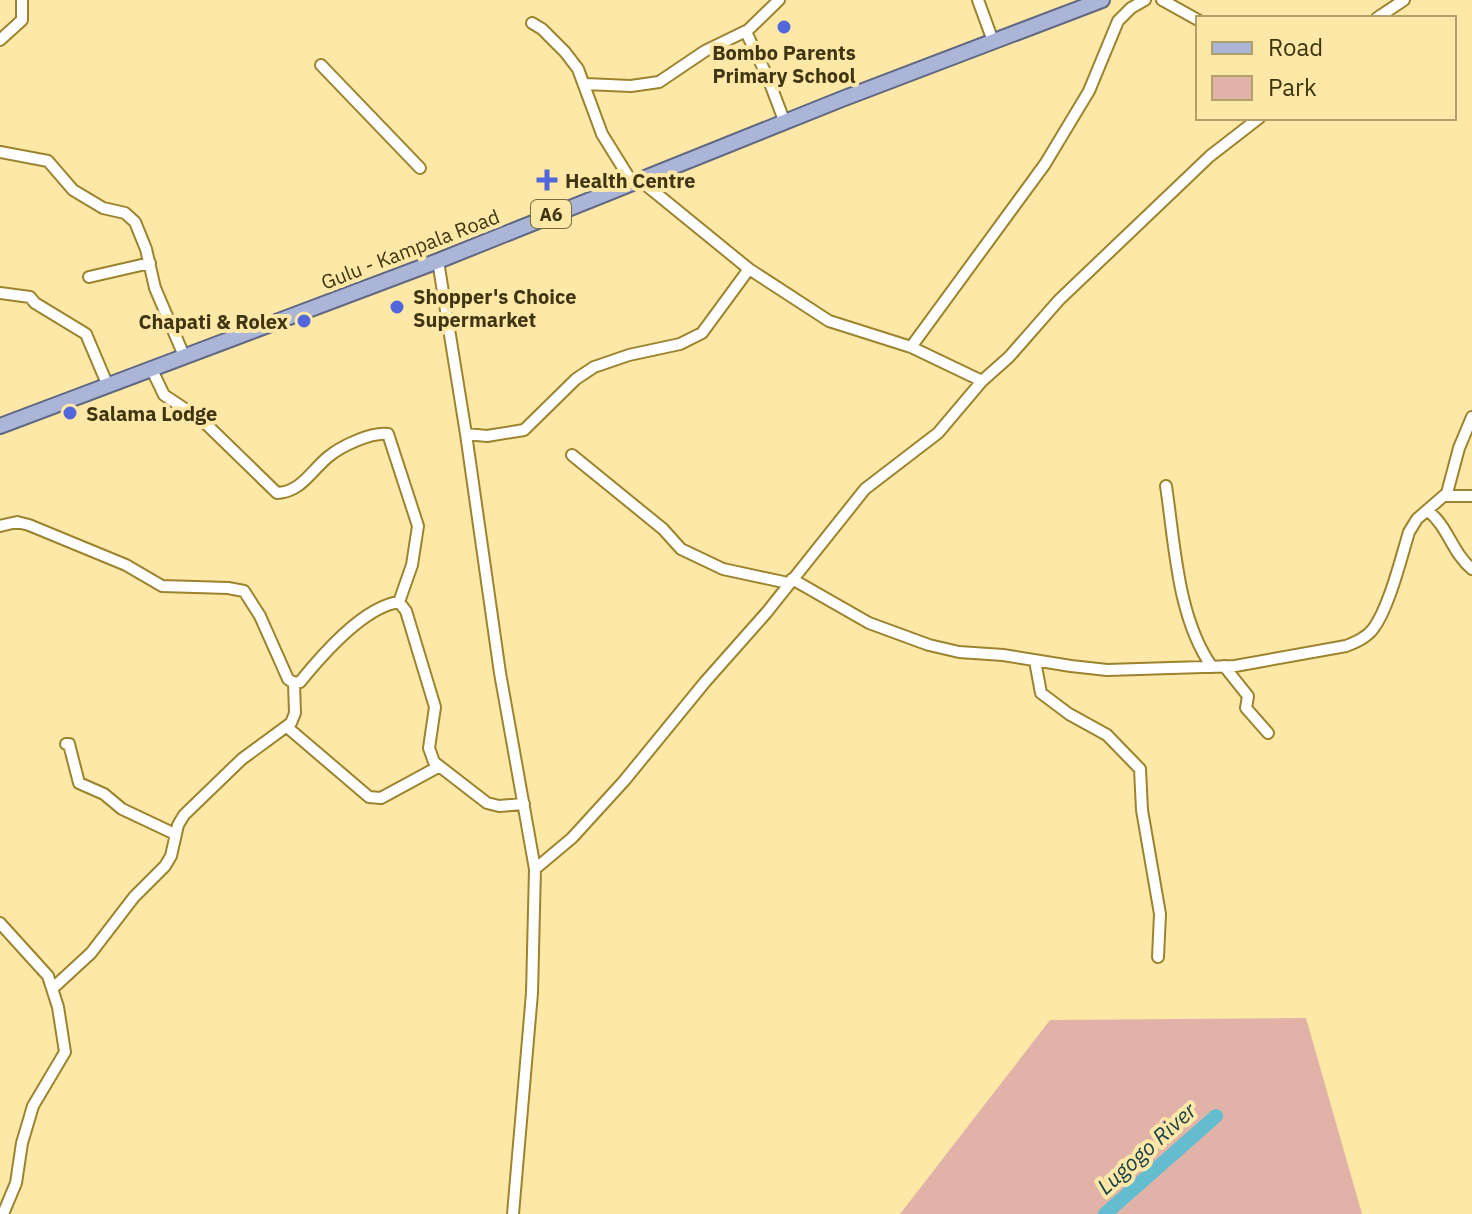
<svg xmlns="http://www.w3.org/2000/svg" width="1472" height="1214" viewBox="0 0 1472 1214" font-family="'IBM Plex Sans',sans-serif">
  <style>
    .green { fill: #e1b2a8 }
    .lines { fill: none; stroke-linecap: round; stroke-linejoin: round }
    .river { stroke: #64bdcf; stroke-width: 14 }
    .minor-casing { stroke: #9c832d; stroke-width: 14 }
    .major-casing { stroke: #616881; stroke-width: 18 }
    .minor { stroke: #fff; stroke-width: 10 }
    .major { stroke: #abb5d8; stroke-width: 14 }
    .poi-dot { fill: #5367dd; stroke: #fee8a7; stroke-width: 3 }
    .labels { text-anchor: middle; dominant-baseline: central; stroke-width: 8; stroke-linejoin: round; paint-order: stroke }
    .shield { fill: #fee8a7; stroke: #786b3e; stroke-width: 2 }
    .shield-label { font-size: 18px; font-weight: bold; fill: #3f3511 }
    .poi-label { font-size: 20px; font-weight: bold; fill: #3f3511; stroke: #fee8a7; text-anchor: start }
    .street-label { font-size: 20px; fill: #3f3511; stroke: #fee8a7 }
    .water-label { font-size: 22px; font-style: italic; fill: #19424a; stroke: #fee8a7 }
  </style>
  <rect width="100%" height="100%" fill="#fee8a7"/>
  <path class="green" d="M1306 1018 1362 1214H900L1050 1020Z"/>
  <g class="lines">
    <path class="river" d="M1105 1214 1216 1116"/>
    <g class="minor-casing">
      <path id="minor" d="M22 0V20V0
        M779 0 746 32 768 78 785 123
        M978 0 993 41
        M1162 0 1198 20
        M1377 18 1404 0
        M532 23 542 29 565 52 578 69 602 134 633 184
        M0 40 22 20
        M321 65 420 168
        M585 84 631 86 659 82 705 51 746 31
        M0 152 48 161 73 190 103 208 125 213 135 222 146 249 155 288 185 358
        M641 181 749 269 829 321 911 347 982 381
        M438 261 466 434 500 673 535 869 532 993 513 1214
        M89 277 150 263
        M0 293 30 297 35 303 86 334 108 386
        M911 347 1045 164 1089 91 1118 21 1131 8 1145 0
        M152 370 164 395 203 421 277 493C301 492 311 471 328 457 341 446 371 432 388 434L418 526 412 565 399 602
        M466 434 487 436 524 430 576 379 594 367 629 355 680 344 702 333 749 269
        M572 455 663 529 681 549 723 569 788 583
        M1166 486C1175 545 1177 617 1212 667
        M1445 496H1472
        M1428 511C1448 526 1452 553 1472 569
        M0 526 17 522 29 525 126 565 162 586 228 588 244 591 260 616 288 679 294 683 300 682C322 655 363 607 399 602L406 611 435 707 429 748 434 762 487 803 499 806 524 804
        M792 579 869 623 929 645 959 652 1003 655 1071 666 1107 670 1235 666 1346 646C1356 642 1366 638 1373 629 1389 608 1401 558 1409 532L1417 519 1447 493 1459 448 1472 417
        M1035 661 1041 693 1069 714 1107 735 1140 769 1142 810 1160 914 1158 957
        M1224 666 1248 696 1246 708 1268 733
        M287 727 369 797 381 798 438 767
        M66 744H69L79 783 104 794 122 809 175 834
        M535 869 572 838 624 781 705 682 767 612 865 489 938 433 982 381 1009 357 1059 300 1210 156 1259 118
        M0 923 48 976 58 1007 65 1052 33 1106 22 1143 16 1183 3 1214
        M53 988 91 953 134 897 165 866 171 856 178 825 184 815 242 759 291 723 295 713 294 683"/>
    </g>
    <g class="major-casing">
      <path id="major" d="M0 426 438 261 842 99 1102 0"/>
    </g>
    <use href="#minor" class="minor"/>
    <use href="#major" class="major"/>
  </g>
  <g class="poi-dot">
    <circle cx="784" cy="27" r="8"/>
    <path d="M543 168h8v8h8v8h-8v8h-8v-8h-8v-8h8z"/>
    <circle cx="397" cy="307" r="8"/>
    <circle cx="304" cy="321" r="8"/>
    <circle cx="70" cy="413" r="8"/>
  </g>
  <g class="labels">
    <rect class="shield" x="531" y="200" width="40" height="28" rx="6"/>
    <g class="shield-label">
      <text x="551" y="214">A6</text>
    </g>
    <g class="poi-label">
      <text x="784" y="52" text-anchor="middle">Bombo Parents<tspan x="784" dy="23">Primary School</tspan></text>
      <text x="565" y="180">Health Centre</text>
      <text x="413" y="296">Shopper's Choice<tspan x="413" dy="23">Supermarket</tspan></text>
      <text x="288" y="321" text-anchor="end">Chapati &amp; Rolex</text>
      <text x="86" y="413">Salama Lodge</text>
    </g>
    <g class="street-label">
      <text transform="translate(410 249) rotate(-21)">Gulu - Kampala Road</text>
    </g>
    <g class="water-label">
      <text transform="translate(1146 1148) rotate(-42)">Lugogo River</text>
    </g>
  </g>
  <rect x="1196" y="16" width="260" height="104" fill="#fee8a7" stroke="#b2a06b" stroke-width="2"/>
  <rect x="1212" y="42" width="40" height="12" fill="#abb5d8" stroke="#b2a06b" stroke-width="2"/>
  <text x="1268" y="56" font-size="24" fill="#3f3511">Road</text>
  <rect x="1212" y="76" width="40" height="24" fill="#e1b2a8" stroke="#b2a06b" stroke-width="2"/>
  <text x="1268" y="96" font-size="24" fill="#3f3511">Park</text>
</svg>
